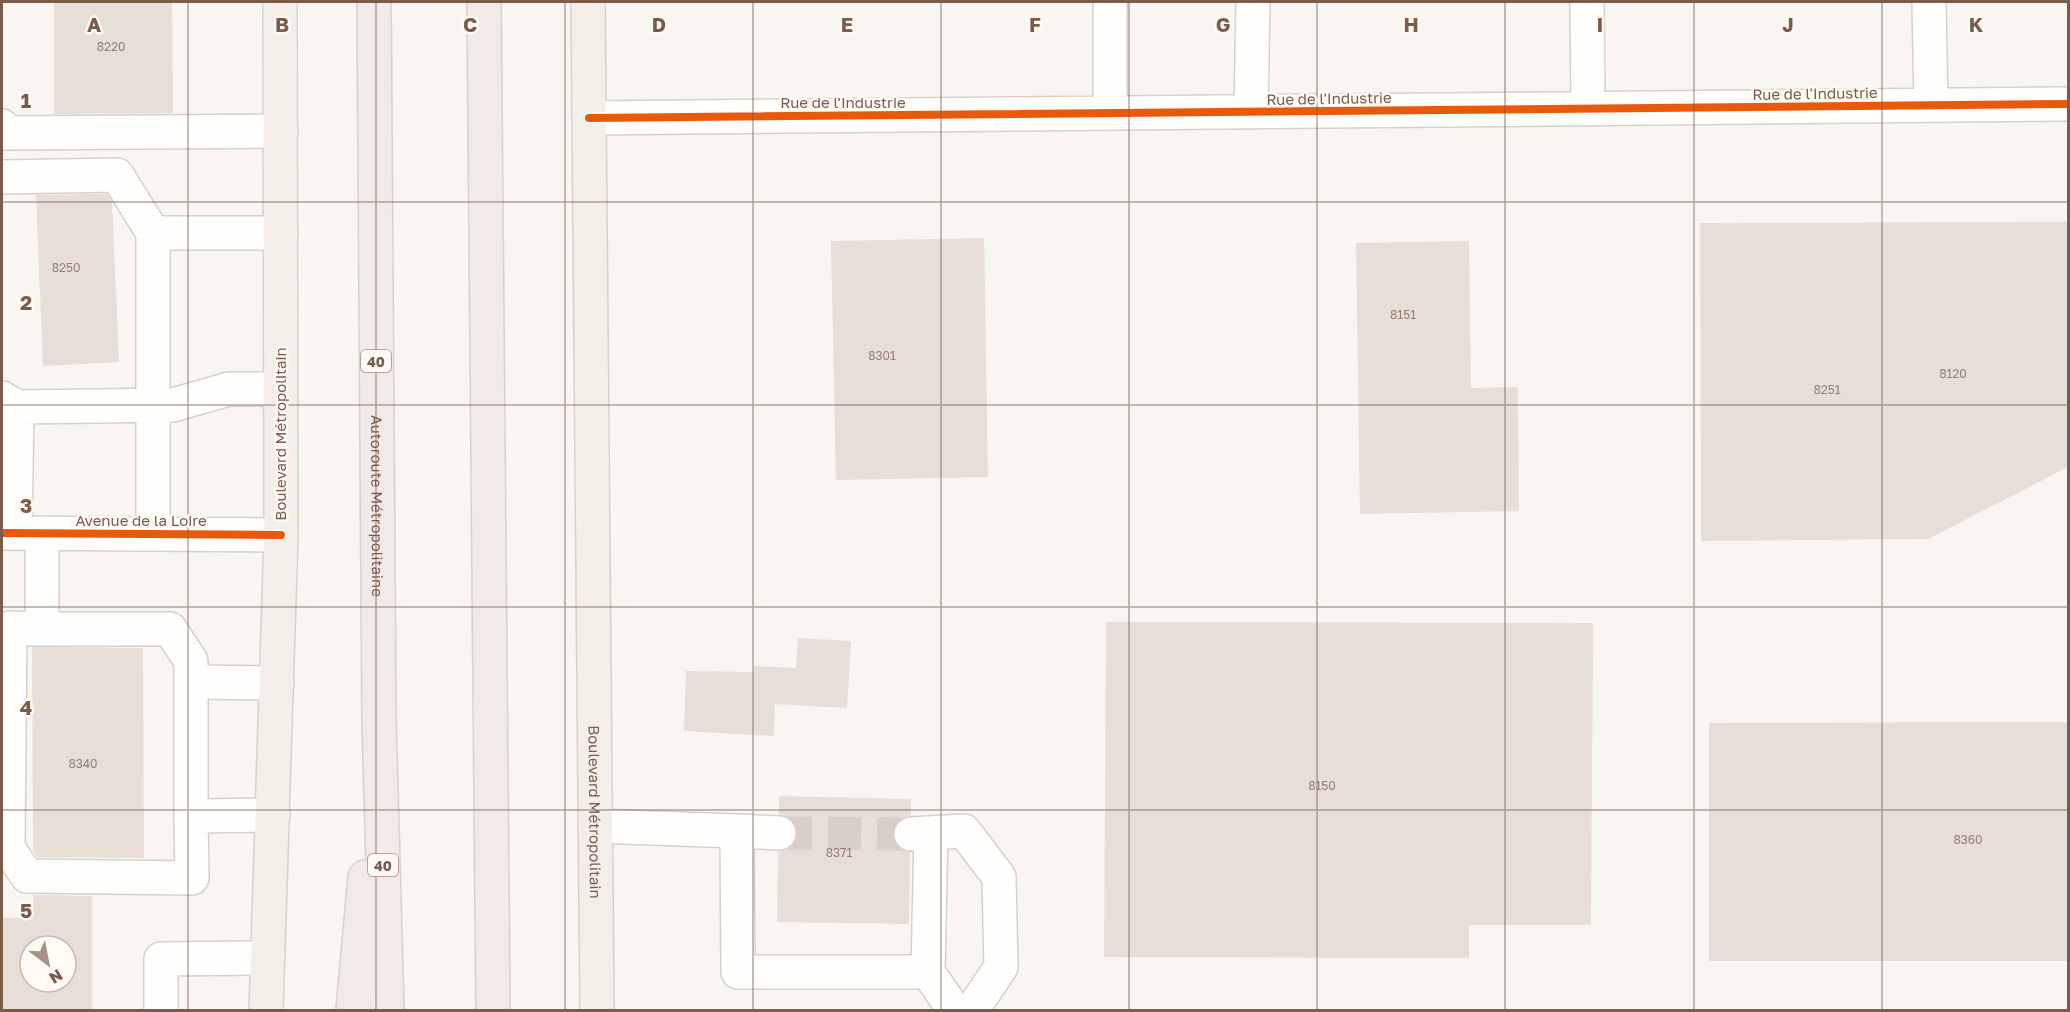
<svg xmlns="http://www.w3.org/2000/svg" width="2070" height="1012" viewBox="0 0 2070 1012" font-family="'Golos Text',sans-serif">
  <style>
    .building { fill: #e6ded7; fill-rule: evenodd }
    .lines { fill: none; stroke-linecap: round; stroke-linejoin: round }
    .minor-tunnel { stroke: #d9cfc7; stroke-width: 33; stroke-dasharray: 33 16; stroke-linecap: butt }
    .minor-casing { stroke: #d7d1cb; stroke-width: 36 }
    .major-casing { stroke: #dad1cc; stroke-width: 36 }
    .highway-casing { stroke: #dad1cc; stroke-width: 36 }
    .minor { stroke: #fefefd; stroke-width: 33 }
    .major { stroke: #f3eee8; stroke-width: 33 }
    .highway { stroke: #f2eae7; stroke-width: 33 }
    .cycleway-casing { stroke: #fffaf3; stroke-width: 11 }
    .cycleway { stroke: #e8590c; stroke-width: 8 }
    .grid { fill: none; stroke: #7a5c4d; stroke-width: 1.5; stroke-opacity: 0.55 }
    .labels { text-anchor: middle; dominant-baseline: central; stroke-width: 5; stroke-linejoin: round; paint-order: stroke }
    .number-label { font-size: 12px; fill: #977e72 }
    .shield { fill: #fffaf3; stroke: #a28b7f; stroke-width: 1.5 }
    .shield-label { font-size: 14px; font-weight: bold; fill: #7a5c4d }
    .street-label { font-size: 15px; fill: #7a5c4d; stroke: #fffaf3 }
    .grid-label { font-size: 20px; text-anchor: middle; font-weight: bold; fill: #7a5c4d; stroke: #fffaf3; stroke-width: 5; stroke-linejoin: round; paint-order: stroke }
  </style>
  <rect width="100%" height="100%" fill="#f9f5f0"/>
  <path class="building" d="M54 2H172L173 113 54 114Z
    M107 194 112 202 119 362 43 366 36 195Z
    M2068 222V467L1928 539 1701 541 1700 223Z
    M984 238 988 477 836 480 831 241Z
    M1469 241 1471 388 1518 387 1519 511 1360 514 1356 243Z
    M1106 622 1593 623 1591 925H1469V958L1104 957Z
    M798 638 851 641 847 708 775 704 774 736 684 731 686 671 754 672V666L796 668Z
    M32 647 143 648 144 858 37 857 33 851Z
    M2068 722V961H1709V723Z
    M779 796 911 799V815L900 819 894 826 892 834 896 845 902 850 910 852 909 924 777 922 778 852 787 850 794 844 798 833 796 825 790 818 779 814Z
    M33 895 92 896V1011H2V918H33ZM30 946H66V982H30Z"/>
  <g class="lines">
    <path class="minor-tunnel" d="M779 833 911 834"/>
    <g class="minor-casing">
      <path id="minor" d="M1587 2 1588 109
        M1929 2 1931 105
        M1251 112 1253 2
        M1110 113V2
        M589 118 2068 104
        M2 126V133L281 131
        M2 177 117 175 153 233
        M2 398 17 407 173 405 229 389H280
        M2 533 281 535
        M15 533 17 407
        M42 533V629H170L191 661V816L273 815
        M153 533V233H281
        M191 682 277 683
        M595 826 737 831 738 972H928L954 1010
        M737 831 779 833
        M911 834 964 831 999 877 1001 967 972 1010
        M2 848H8L27 876 192 878 191 816
        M8 848 10 628 42 629
        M928 972 931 833
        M161 1010V959L268 958"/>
    </g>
    <g class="major-casing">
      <g id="major">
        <path id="s1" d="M588 2 597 1010"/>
        <path d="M266 1010 281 535 280 2"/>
      </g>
    </g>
    <g class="highway-casing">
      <g id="highway">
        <path id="s2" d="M374 2 379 720 387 1010"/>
        <path d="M484 2 493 1010"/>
        <path d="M353 1010 365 877"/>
      </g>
    </g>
    <use href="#minor" class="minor"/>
    <use href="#major" class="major"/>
    <use href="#highway" class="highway"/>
    <g class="cycleway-casing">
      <path id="cycleway" d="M589 118 2068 104
        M2 533 281 535"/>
    </g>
    <use href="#cycleway" class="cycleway"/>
  </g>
  <path class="grid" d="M188 2V1010M376 2V1010M565 2V1010M753 2V1010M941 2V1010M1129 2V1010M1317 2V1010M1505 2V1010M1694 2V1010M1882 2V1010M2 202H2068M2 405H2068M2 607H2068M2 810H2068"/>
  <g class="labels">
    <g class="number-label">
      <text x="111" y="46">8220</text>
      <text x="66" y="267">8250</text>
      <text x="1403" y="314">8151</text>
      <text x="882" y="355">8301</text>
      <text x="1953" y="373">8120</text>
      <text x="1827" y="389">8251</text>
      <text x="83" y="763">8340</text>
      <text x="1322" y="785">8150</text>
      <text x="1968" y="839">8360</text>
      <text x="839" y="852">8371</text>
    </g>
    <g class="shield">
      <rect x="361" y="350" width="30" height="22" rx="4.5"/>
      <rect x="368" y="854" width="30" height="22" rx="4.5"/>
    </g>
    <g class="shield-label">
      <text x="376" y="361">40</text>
      <text x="383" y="865">40</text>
    </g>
    <g class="street-label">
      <text transform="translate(1815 93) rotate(-1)">Rue de l'Industrie</text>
      <text transform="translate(1329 98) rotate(-1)">Rue de l'Industrie</text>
      <text x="843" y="102">Rue de l'Industrie</text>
      <text transform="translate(280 434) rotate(-90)">Boulevard Métropolitain</text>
      <text stroke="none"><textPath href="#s2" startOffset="504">Autoroute Métropolitaine</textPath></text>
      <text x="141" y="520">Avenue de la Loire</text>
      <text stroke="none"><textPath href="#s1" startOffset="810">Boulevard Métropolitain</textPath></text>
    </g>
  </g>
  <g class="grid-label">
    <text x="94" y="32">A</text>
    <text x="282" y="32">B</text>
    <text x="470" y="32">C</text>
    <text x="659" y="32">D</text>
    <text x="847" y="32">E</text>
    <text x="1035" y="32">F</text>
    <text x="1223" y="32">G</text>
    <text x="1411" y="32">H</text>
    <text x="1600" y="32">I</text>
    <text x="1788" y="32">J</text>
    <text x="1976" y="32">K</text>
    <text x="26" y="108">1</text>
    <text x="26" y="310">2</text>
    <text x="26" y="513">3</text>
    <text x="26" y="715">4</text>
    <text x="26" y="918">5</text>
  </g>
  <rect width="2070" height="1012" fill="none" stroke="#7a5c4d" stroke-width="6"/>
  <g transform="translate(48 964) rotate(148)"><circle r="28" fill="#fffaf3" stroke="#cabbb1" stroke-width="1.5"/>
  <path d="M0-4.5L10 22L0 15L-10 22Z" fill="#a69286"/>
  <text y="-9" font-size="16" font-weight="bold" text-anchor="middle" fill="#7a5c4d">N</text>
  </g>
</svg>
